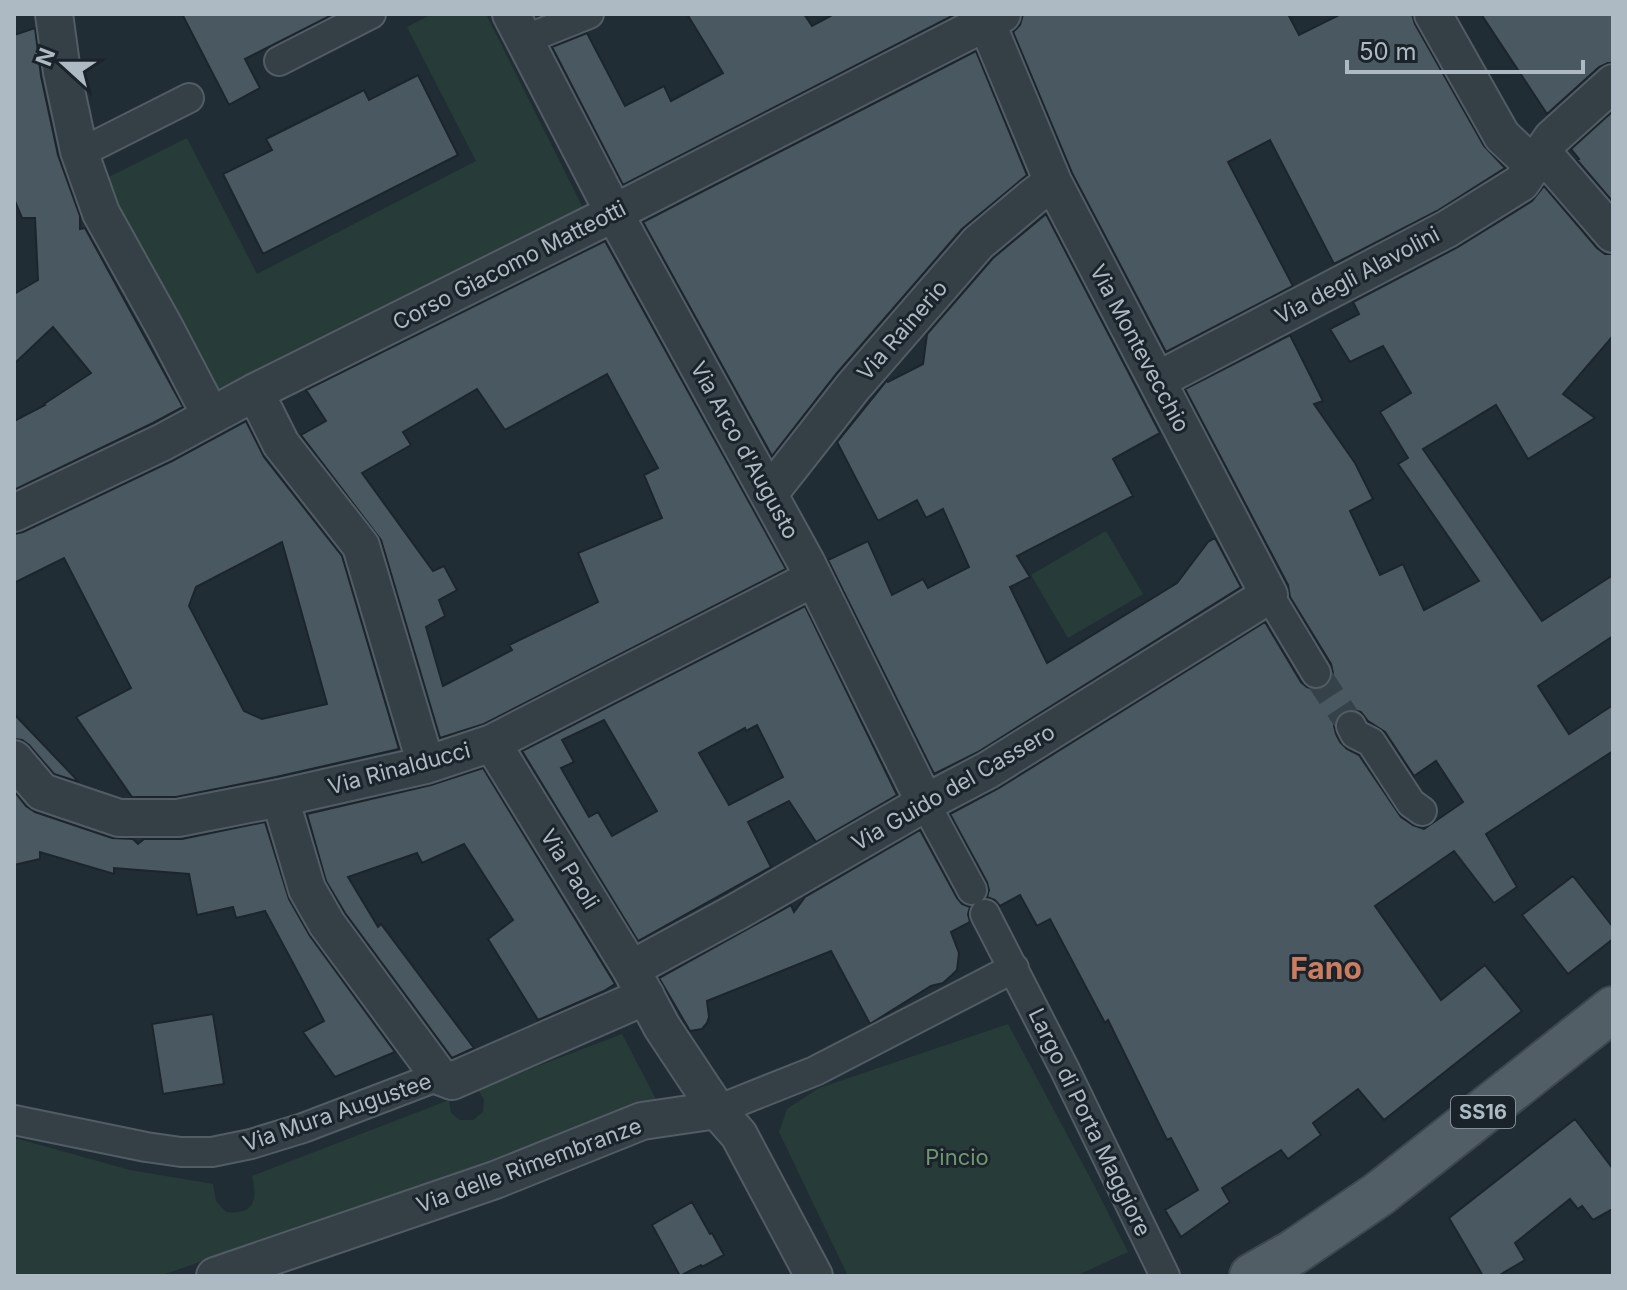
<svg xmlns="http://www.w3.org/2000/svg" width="1627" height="1290" viewBox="0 0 1627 1290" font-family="Inter,sans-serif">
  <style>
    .green { fill: #273b38 }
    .building { fill: #495861; stroke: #1c252c; stroke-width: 2; fill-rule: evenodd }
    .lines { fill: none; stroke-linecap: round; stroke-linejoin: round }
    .pedestrian-tunnel { stroke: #36424a; stroke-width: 28; stroke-dasharray: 28 14; stroke-linecap: butt }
    .pedestrian-casing { stroke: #525c64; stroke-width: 32 }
    .minor-casing { stroke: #525c64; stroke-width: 40 }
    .primary-casing { stroke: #3e474f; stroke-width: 48 }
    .pedestrian { stroke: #343f46; stroke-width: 28 }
    .minor { stroke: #343f46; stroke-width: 36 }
    .primary { stroke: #525e66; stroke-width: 44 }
    .labels { text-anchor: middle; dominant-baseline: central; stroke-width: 6; stroke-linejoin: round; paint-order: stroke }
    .shield { fill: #1a232a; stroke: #828d95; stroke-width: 2 }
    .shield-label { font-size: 20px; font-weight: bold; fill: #aebac3 }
    .street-label { font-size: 22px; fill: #aebac3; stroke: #1a232a }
    .park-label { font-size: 22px; fill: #709671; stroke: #1a232a }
    .district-label { font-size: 30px; font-weight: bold; fill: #cc7d61; stroke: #1a232a }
  </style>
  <rect width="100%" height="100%" fill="#212d35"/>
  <path class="green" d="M432 14H486L584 210 212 397 99 182 187 138 257 274 476 161 407 27Z
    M1106 531 1143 594 1068 638 1031 575Z
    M1008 1024 1095 1187 1128 1252 1076 1276H848L779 1132 787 1109 819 1088Z
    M622 1034 657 1101 488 1164 159 1276H14L15 1138 130 1170 213 1184 216 1201 226 1212C254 1215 258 1201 252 1176L449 1100 451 1113 460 1120H473L483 1112 484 1100 478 1089Z"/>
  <path class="building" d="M182 14H334L245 59 260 88 229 105Z
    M687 14H804L812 26 834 14H956L623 185 552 47 587 33 625 106 664 86 671 101 723 73Z
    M1023 14H1288L1299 35 1341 14H1412L1415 24 1484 146 1505 168 1437 211 1334 264 1270 140 1228 162 1293 286 1166 352 1072 173 1013 32 1020 25Z
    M1481 14H1613V63H1608L1599 67 1547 114Z
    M35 28 41 76 58 155 80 216V229L85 228 183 407 153 423 14 490V421L45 405 44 404 91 373 53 327 14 364V294L38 280 35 218H22L14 199V35Z
    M976 51 1027 175 962 229 837 373 772 456 643 222Z
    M418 75 458 155 263 254 223 174 272 150 266 139 364 90 369 100Z
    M1613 111V202L1577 160 1579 159 1571 149Z
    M1544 186 1597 248 1605 254H1613V336L1563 394 1595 418 1528 459 1496 405 1423 449 1542 621 1613 575V636L1538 686 1569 734 1613 705V751L1486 834 1517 887 1494 903 1454 851 1375 906 1441 1000 1485 965 1522 1011 1384 1120 1358 1089 1313 1123 1321 1135 1288 1159 1281 1150 1222 1188 1230 1202 1181 1237 1165 1210 1198 1190 1171 1138 1167 1140 1108 1020 1105 1023 1050 919 1037 926 1020 895 1000 906 995 900 987 897 989 890 987 882 950 814 999 788 1265 622 1301 682 1307 687 1317 690 1324 688 1330 682 1333 673 1331 664 1290 597 1288 585 1185 389 1290 335 1323 401 1314 404 1355 463 1373 499 1350 511 1380 575 1403 564 1424 610 1479 581 1398 464 1408 458 1380 412 1411 393 1383 346 1350 362 1330 329 1359 314 1353 302 1458 247 1532 201ZM1351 709 1361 712 1368 721 1385 732 1414 776 1436 761 1463 802 1424 829 1413 825 1401 817 1359 755 1347 749 1340 742 1336 734 1334 726 1336 717 1343 711Z
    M1046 214 1160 433 1113 459 1133 496 1017 556 1030 577 1010 587 1047 663 1177 583 1208 542 1215 538 1241 587 978 752 934 774 828 560 868 541 892 595 923 579 928 588 969 567 943 509 926 518 917 500 878 521 837 442 887 380 888 382 923 364 927 334 993 258Z
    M605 241 786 569 484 724 440 738 381 540 301 435 326 421 306 390ZM607 374 658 468 644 475 662 518 578 553 598 602 509 645 512 650 443 686 426 627 445 616 439 600 457 590 444 566 433 571 362 473 411 445 403 432 477 389 505 430Z
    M246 421 264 457 342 556 399 749 276 777 176 797H132L76 717 131 688 64 558 14 583V534L23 532 172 461ZM282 542 327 704 262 719 244 711 189 606 196 587Z
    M805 606 897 795 816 842 789 801 748 822 771 867 638 941 522 751ZM604 720 657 811 612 836 598 812 589 817 561 768 574 762 562 740ZM757 725 783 777 729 805 699 753 745 728 746 731Z
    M14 714 79 782 54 774 29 745 22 740 14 739Z
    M483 768 615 984 604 991 538 1020 488 939 513 920 464 844 422 863 417 853 348 877 378 927 381 924 474 1048 452 1058 345 913 326 881 307 814 431 785Z
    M14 791 26 806 35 812 112 838 133 839 138 844 144 839H182L265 822 289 899 310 936 395 1052 335 1077 303 1032 324 1021 265 911 236 918 233 907 197 915 189 874 114 868V874L40 852V859L14 865Z
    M920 830 957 898 962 904 970 907 968 914 970 922 951 932 959 953 957 970 952 975 943 983 931 986 870 1024 831 951 707 1001 709 1017 707 1023 702 1029 690 1031 659 978 791 905 794 912 805 897Z
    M1573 876 1613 927V939L1568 974 1522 915Z
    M213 1014 224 1084 163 1094 152 1024Z
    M1575 1119 1613 1169V1209L1593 1220 1582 1206 1578 1209 1570 1199 1515 1243 1525 1260 1498 1276H1483L1449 1218Z
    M692 1202 710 1234 712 1233 724 1255 702 1267 701 1265 680 1276 652 1225Z"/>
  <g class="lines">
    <path class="pedestrian-tunnel" d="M1316 673 1351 726"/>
    <g class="pedestrian-casing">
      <path id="pedestrian" d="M524 40 589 14
        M279 61 371 14
        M79 151 94 146 189 98
        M1269 595 1316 673
        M1351 726 1355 734 1371 742 1411 803 1422 811
        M925 803 972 890
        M985 914 1064 1068 1165 1276
        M717 1110 815 1071 1014 968
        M14 1120 146 1147 181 1152H212L251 1144 303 1128 439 1076"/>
    </g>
    <g class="minor-casing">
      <path id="minor" d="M54 14 62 72 79 151 101 213 165 328 211 416
        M511 14 614 213 807 564 925 803
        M1433 14 1502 136 1534 166
        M1542 152 1613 234
        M1158 380 1447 229 1521 183 1552 138 1613 83
        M255 392 281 444 361 546 426 765
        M769 494 853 387 978 243 1034 196 1053 182
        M14 513 163 442 255 392 614 213 1002 14
        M492 743 631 969 662 1027 717 1110 739 1135 814 1276
        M14 759 42 792 119 818H178L280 798 426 765 492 743 814 578
        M280 798 307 889 327 924 439 1076 452 1081 646 996
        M631 969 738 911 925 803 988 770 1269 595 1053 182 983 14
        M215 1276 495 1180 642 1121 717 1110"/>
    </g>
    <g class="primary-casing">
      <path id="primary" d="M1252 1276 1294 1252 1379 1194 1613 1009"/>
    </g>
    <use href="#pedestrian" class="pedestrian"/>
    <use href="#minor" class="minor"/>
    <use href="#primary" class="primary"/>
  </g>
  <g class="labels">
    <rect class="shield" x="1451" y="1096" width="64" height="32" rx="6"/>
    <g class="shield-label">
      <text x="1483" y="1112">SS16</text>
    </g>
    <g class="street-label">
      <text transform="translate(509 265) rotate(-27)">Corso Giacomo Matteotti</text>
      <text transform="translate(1357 275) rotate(-28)">Via degli Alavolini</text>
      <text transform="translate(902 330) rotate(-49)">Via Rainerio</text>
      <text transform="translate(1140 348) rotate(62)">Via Montevecchio</text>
      <text transform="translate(745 450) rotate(61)">Via Arco d'Augusto</text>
      <text transform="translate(399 768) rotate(-15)">Via Rinalducci</text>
      <text transform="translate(953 787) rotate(-30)">Via Guido del Cassero</text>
      <text transform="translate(570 869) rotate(58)">Via Paoli</text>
      <text transform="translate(337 1112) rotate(-19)">Via Mura Augustee</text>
      <text transform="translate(1090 1122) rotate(64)">Largo di Porta Maggiore</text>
      <text transform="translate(529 1165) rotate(-20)">Via delle Rimembranze</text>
    </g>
    <g class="park-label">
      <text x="957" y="1157">Pincio</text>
    </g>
    <g class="district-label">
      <text x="1326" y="968">Fano</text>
    </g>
  </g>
  <rect width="1627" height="1290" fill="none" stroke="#aebac3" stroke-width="32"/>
  <g transform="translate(64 64) rotate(291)" stroke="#1a232a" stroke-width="6" paint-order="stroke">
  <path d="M0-6L14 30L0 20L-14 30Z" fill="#aebac3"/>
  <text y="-12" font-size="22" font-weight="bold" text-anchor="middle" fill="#aebac3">N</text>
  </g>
  <path d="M1347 60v12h236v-12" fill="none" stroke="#aebac3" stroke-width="4"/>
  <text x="1359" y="60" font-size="24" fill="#aebac3" stroke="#1a232a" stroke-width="6" paint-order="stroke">50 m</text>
</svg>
